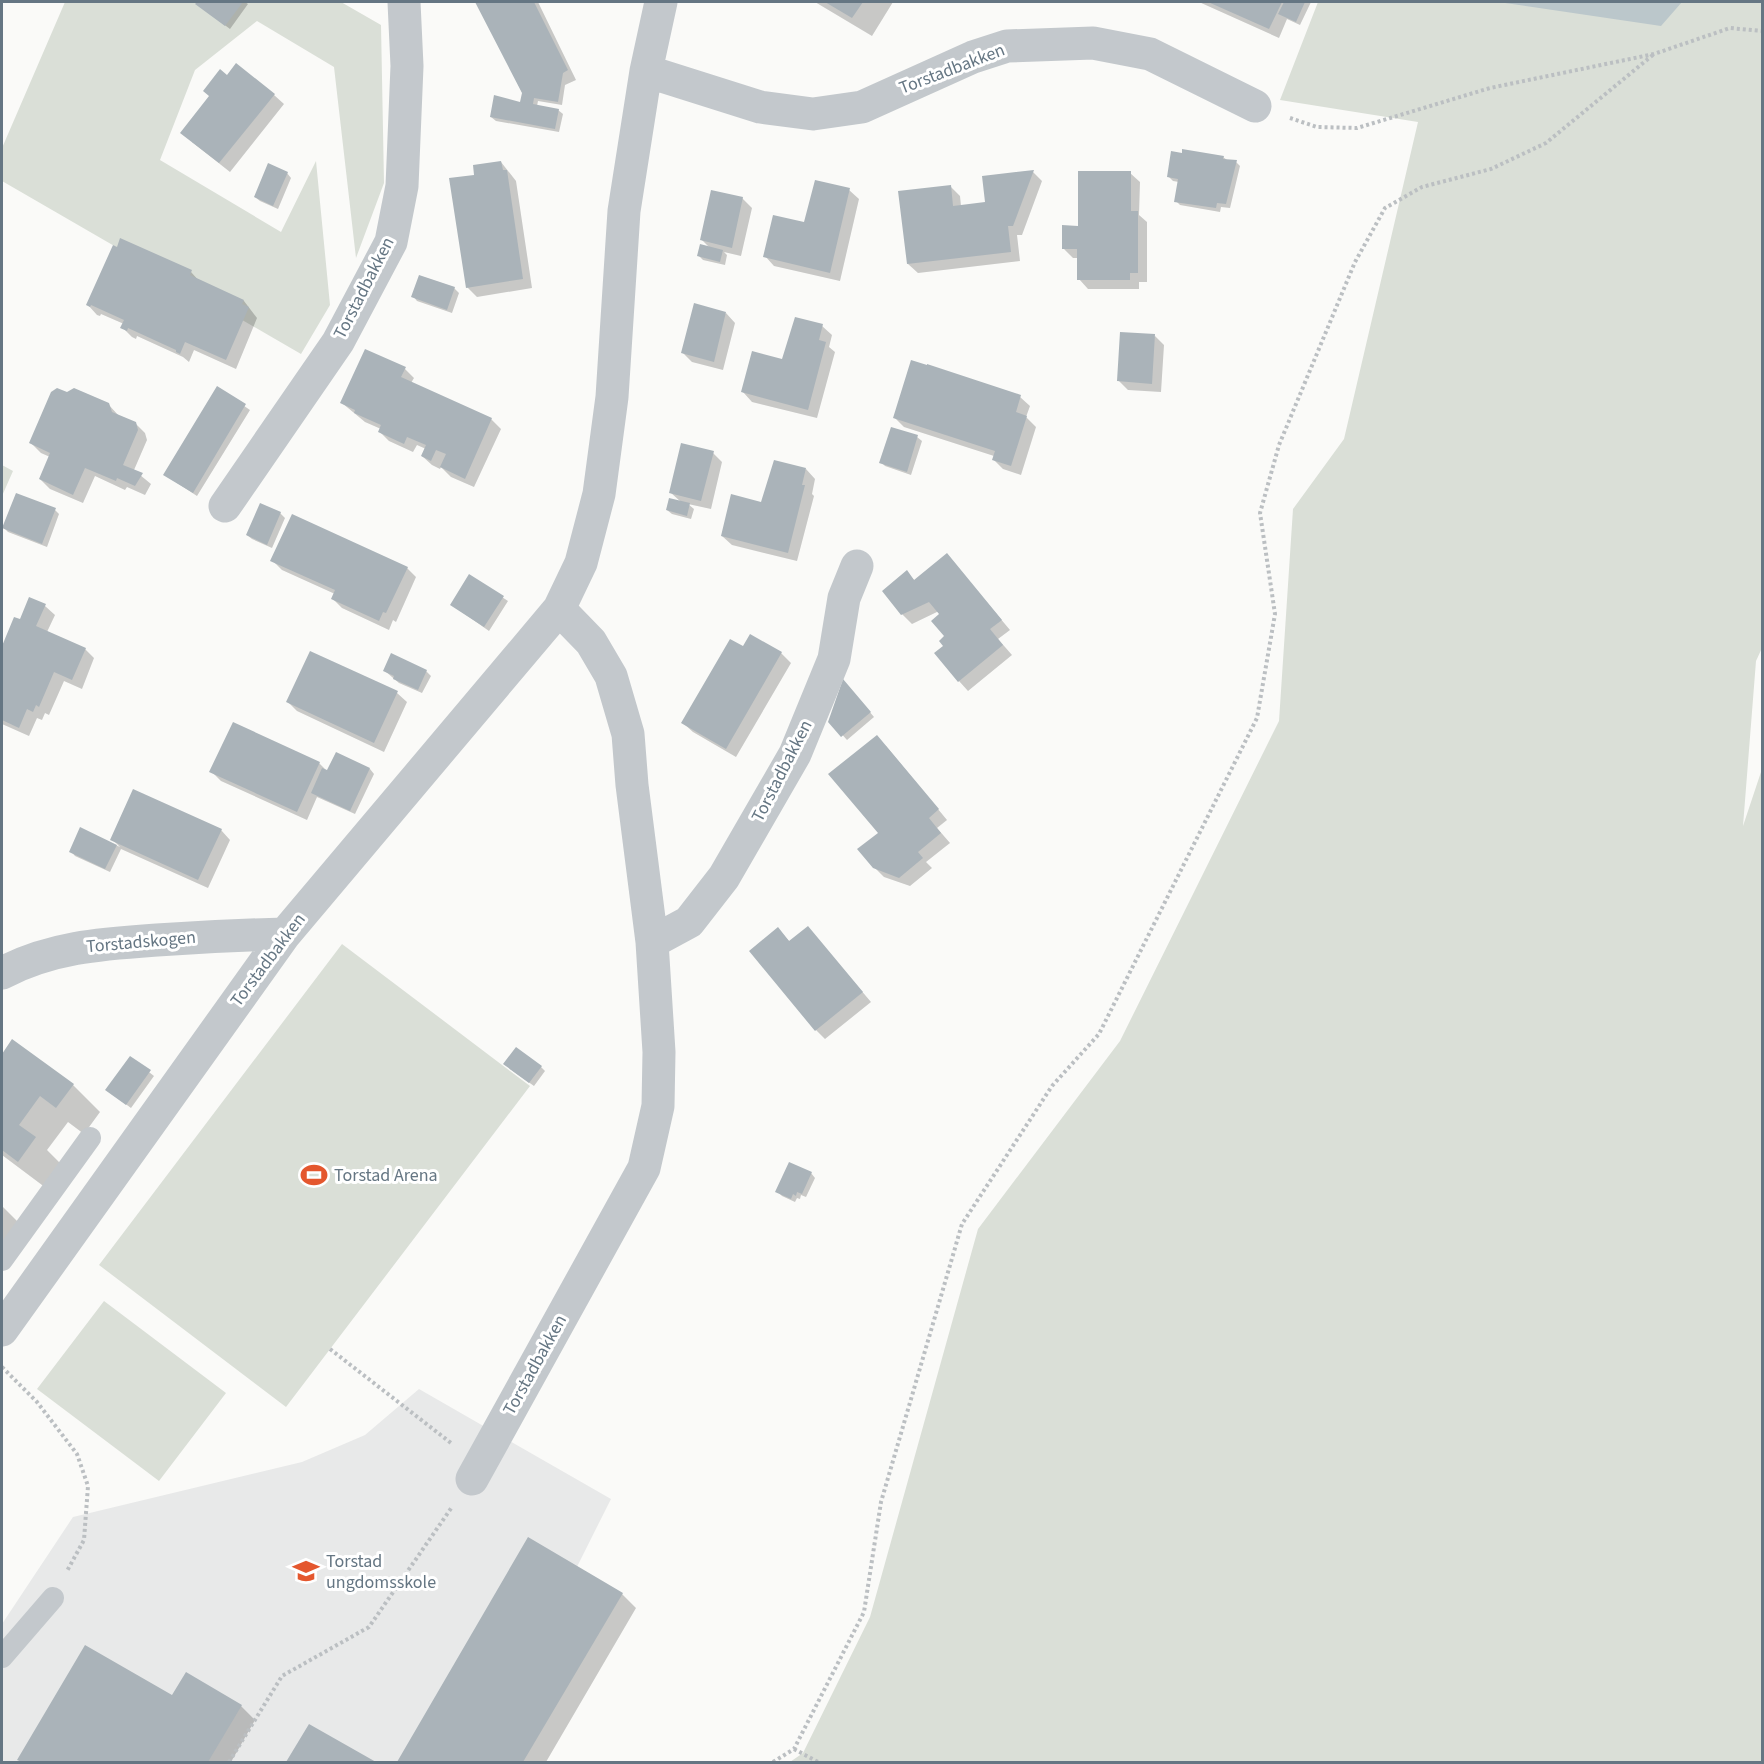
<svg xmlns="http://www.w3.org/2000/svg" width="1764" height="1764" viewBox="0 0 1764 1764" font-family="'Source Sans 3',sans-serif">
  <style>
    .built { fill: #e8e9e9 }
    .green { fill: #dadfd7 }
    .water { fill: #bbc7cb }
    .shadow { fill: #0003 }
    .building { fill: #aab3b9 }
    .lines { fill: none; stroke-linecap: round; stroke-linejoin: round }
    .path { stroke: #bbbfc2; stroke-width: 4; stroke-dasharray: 3 3; stroke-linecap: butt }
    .service { stroke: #c3c8cc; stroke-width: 22 }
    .minor { stroke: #c3c8cc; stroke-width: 33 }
    .labels { text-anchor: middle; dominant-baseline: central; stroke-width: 6; stroke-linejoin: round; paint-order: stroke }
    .street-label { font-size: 18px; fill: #657683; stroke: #fff }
    .poi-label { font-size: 18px; fill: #657683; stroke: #fff; text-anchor: start }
  </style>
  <rect width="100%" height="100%" fill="#fafaf8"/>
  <path class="built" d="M419 1389 611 1499 479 1762H2V1624L73 1517 302 1462 365 1435Z"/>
  <path class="green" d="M65 2H341L381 25 384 183 356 258 334 67 257 21 195 70 160 160 281 232 316 161 330 305 301 354 2 181V148Z
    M1318 2H1762V648L1756 661 1743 826 1762 769V1762H790L803 1753 870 1617 978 1229 1120 1041 1279 721 1293 509 1344 439 1418 122 1280 100Z
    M2 465 13 471 2 496Z
    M342 944 530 1086 286 1407 99 1265Z
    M104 1301 226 1393 159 1481 37 1389Z"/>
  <path class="water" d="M1498 2H1682L1661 26Z"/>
  <path class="shadow" d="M199 2H245L248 4 230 29 202 8 197 4Z
    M477 2H538L576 80 565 85 562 105 538 101 537 106 558 110 563 114 559 132 496 121 491 117 522 104 523 94Z
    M815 2H893L872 36Z
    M1199 2H1311L1300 25 1287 19 1279 38Z
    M227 77 274 95 284 104 230 172 192 142Z
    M1223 157 1227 160 1236 162 1240 166 1230 208 1221 207 1220 212 1180 205 1176 201 1179 182 1173 181 1169 177Z
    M501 162 516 181 532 288 477 297 467 287 476 176Z
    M1033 172 1042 181 1022 235H1017L1020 261 918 273 908 264 950 186 960 196 961 206 987 204Z
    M287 173 291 178 278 209 260 201 255 197Z
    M1130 173 1140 182 1139 215 1147 222V282H1139V289H1088L1079 279V258H1073L1064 249 1079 227Z
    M849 190 859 199 840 281 774 266 765 256Z
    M742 198 752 208 741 256 724 252 727 255 725 265 703 260 699 256 710 248 701 239Z
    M191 272 200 282 244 301 257 318 236 369 194 350 189 362 183 357 137 336 136 339 132 337 122 327 124 324 101 314 100 316 97 315 88 305Z
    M454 288 459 293 452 313 417 301 413 296Z
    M726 313 735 323 723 370 692 362 683 353Z
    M822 326 832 335 829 347 835 352 817 418 752 402 743 392 783 361Z
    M1155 336 1164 345 1161 392 1128 390 1119 381Z
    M405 369 414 378 411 383 491 419 501 429 474 487 451 477 441 467 440 469 432 465 422 456 426 449 417 445 413 452 389 441 380 432 381 429 365 422 342 403Z
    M218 388 250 410 197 496 165 475Z
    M1020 397 1030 406 1026 417 1036 427 1021 475 1003 469 993 459 994 456 904 427 895 418Z
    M108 404 119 416 135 423 145 433 147 440 134 470 151 484 145 495 127 487 125 490 95 476 83 503 50 489 40 479 50 457 41 453 31 443Z
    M917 437 922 441 911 475 885 466 881 462Z
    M713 453 722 462 711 509 688 504 694 509 691 519 672 514 667 510 681 502 670 492Z
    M806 469 815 479 812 494 814 496 797 561 732 545 722 536Z
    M55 510 59 514 47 547 8 532 4 528Z
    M280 513 285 518 272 548 252 539 247 535Z
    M947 555 1010 630 998 639 1012 655 968 691 959 681 945 646 946 637 941 615 939 611 912 624 902 614 907 572 915 581Z
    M272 560 407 568 416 577 396 622 393 620 389 630 342 608 333 599 335 594 282 570Z
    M470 576 508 601 489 631 452 605Z
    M30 599 45 606 55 615 47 632 85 649 94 658 82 689 64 681 49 715 45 713 42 720 37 718 29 736 2 724V652L15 619 20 621Z
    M781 653 791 663 736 757 693 732 683 723Z
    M385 671H426L431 676 422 693 399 683Z
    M848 686 874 717 847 740 830 721Z
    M397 693 407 702 384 752 297 711 288 702Z
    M886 746 947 820 937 828 950 843 926 862 932 868 910 886 884 877 874 867 880 834Z
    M337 754 370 769 374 774 355 814 317 797 307 820 221 781 211 771 319 763 328 772Z
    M81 829 120 847 112 839 221 830 230 840 208 888 121 849 110 872 75 856 71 851Z
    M808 928 871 1002 825 1039 816 1030 778 929 790 942Z
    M13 1041 73 1085 100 1112 84 1134 68 1122 47 1150 62 1165 46 1188 2 1155V1056Z
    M131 1058 154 1076 131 1108 112 1094Z
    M541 1067 545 1071 534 1086 510 1069Z
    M811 1173 815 1178 806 1197 801 1195 800 1199 797 1198 795 1202 782 1196 777 1191Z
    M2 1206 20 1224 2 1244Z
    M528 1539 622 1594 636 1608 546 1762H398Z
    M172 1698 241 1706 255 1720 231 1762H23L19 1759Z
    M310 1726 373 1762H288Z"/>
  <path class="building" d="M197 2H243L225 26 195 4Z
    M475 2H534L568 70 563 73 558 102 534 98 533 104 559 109 555 129 490 117 494 95 520 102 522 93Z
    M825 2H863L852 18Z
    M1208 2H1282L1269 29Z
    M1284 2H1305L1296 22 1278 14Z
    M236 63 275 94 219 163 180 133 209 96 203 91 220 69 227 75Z
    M1182 149 1224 156 1223 159 1237 160 1226 204 1217 203 1216 208 1174 202 1178 179 1167 177 1171 151 1182 153Z
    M501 161 503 170H507L523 279 466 288 449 178 474 175 473 165Z
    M268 163 288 172 273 206 254 197Z
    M1034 170 1013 226H1008L1011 252 907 264 898 191 951 185 953 206 985 202 982 176Z
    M1078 171H1131V211H1138V273H1130V280H1077V249H1062V225L1078 226Z
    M815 180 850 188 830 273 763 257 773 215 804 222Z
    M711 190 743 197 732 248 700 240Z
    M120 238 192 270 190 275 244 300 242 304 249 307 226 360 185 342 180 354 176 352V350L128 328 127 331 120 328 124 320 91 305 90 307 86 305 113 245 117 247Z
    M700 244 723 250 720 262 697 256Z
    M419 275 455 287 447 310 411 297Z
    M694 303 726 312 714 362 681 353Z
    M795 317 823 324 819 340 826 342 808 410 741 392 752 351 782 359Z
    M1120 332 1155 334 1152 384 1117 381Z
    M365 349 406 367 401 377 492 418 465 479 440 467 446 454 436 450 431 461 421 456 426 445 407 437 404 444 378 432 381 425 354 413 355 410 340 403Z
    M911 360 927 365V364L1021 395 1016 412 1027 416 1011 466 992 460 995 451 893 418Z
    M217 386 246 404 193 493 163 475Z
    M57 388 67 392 74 388 109 403 112 412 136 422 138 430 123 465 143 473 135 486 117 478 116 481 85 468 73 495 39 479 50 453 29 443 51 392Z
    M891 427 918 435 907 472 879 463Z
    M681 443 714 451 701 501 669 493Z
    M774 460 806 468 802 485H805L788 553 721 536 731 494 761 502Z
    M16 493 56 508 42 544 2 528Z
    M669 498 690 503 687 516 666 510Z
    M260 503 281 512 267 545 246 535Z
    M292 514 408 567 386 613 383 612 379 621 331 599 335 590 270 561Z
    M947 553 1002 620 990 629 1003 645 958 682 934 653 943 646 939 641 944 636 931 621 939 614 929 602 901 615 882 591 907 570 914 580Z
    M469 574 504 596 484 627 450 605Z
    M29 597 46 604 36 626 86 648 72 680 54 672 39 707 36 705 33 712 27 709 19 728 2 720V646L14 617 20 619Z
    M750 634 782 652 726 749 681 723 730 639 743 646Z
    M310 651 398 691 374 743 286 702Z
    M391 653 427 670 418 690 393 679 394 676 383 671Z
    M843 679 871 712 841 737 828 722Z
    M233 722 320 762 297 812 209 772Z
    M877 735 939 809 929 818 941 833 918 852 923 858 899 878 873 868 857 849 878 833 828 774Z
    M336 752 370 768 350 811 311 793 322 768 327 770Z
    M133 789 222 829 198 880 110 840Z
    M80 827 117 845 105 869 69 852Z
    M808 926 863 992 815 1031 749 951 778 927 789 941Z
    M12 1039 74 1084 56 1108 40 1096 19 1125 36 1137 18 1162 2 1150V1054Z
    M516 1047 542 1066 529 1083 503 1064Z
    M130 1056 151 1070 126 1105 105 1090Z
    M789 1162 812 1172 802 1194 797 1192 796 1196 793 1194 791 1199 775 1192Z
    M528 1537 623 1593 523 1762H397Z
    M85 1645 172 1695 186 1672 242 1705 208 1762H22L17 1760Z
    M309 1724 376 1762H286Z"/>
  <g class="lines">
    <path class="path" d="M1290 118 1317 127 1357 128 1490 88 1654 54 1730 28 1762 31
      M330 1349 451 1443
      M2 1367 37 1402 77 1454 88 1486 84 1540 67 1571
      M794 1749 818 1762
      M229 1762 282 1676 369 1627 452 1507
      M773 1762 794 1749 864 1612 881 1502 962 1224 1052 1086 1099 1034 1257 718 1275 614 1260 513 1279 445 1355 262 1385 208 1422 187 1491 169 1546 143 1654 54"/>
    <path class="service" d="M2 1260 90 1138
      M2 1657 53 1598"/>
    <path class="minor" d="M646 71 760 107 813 114 862 107 973 57 1007 46 1093 43 1150 54 1255 106
      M225 506 338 342 391 242 402 186 407 66 404 2
      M652 942 689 922 724 877 795 754 834 659 844 598 857 566
      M2 973C52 947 101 944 157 940 199 937 242 935 285 934
      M2 1330 285 934 559 609 581 563 599 494 612 397 624 211 646 71 661 2
      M472 1479 644 1168 658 1106 659 1052 652 942 632 785 628 734 611 676 591 642 559 609"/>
  </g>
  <defs>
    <g id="stadium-bare" transform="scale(2.07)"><path d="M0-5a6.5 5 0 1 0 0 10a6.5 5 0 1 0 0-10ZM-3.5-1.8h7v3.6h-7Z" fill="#e4572e" stroke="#fff" stroke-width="2.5" paint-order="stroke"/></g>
    <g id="school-bare" transform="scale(2.07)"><path d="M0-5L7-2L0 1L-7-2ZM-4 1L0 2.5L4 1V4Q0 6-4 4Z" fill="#e4572e" stroke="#fff" stroke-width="2.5" paint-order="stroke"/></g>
  </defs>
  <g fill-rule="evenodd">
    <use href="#stadium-bare" x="314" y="1175"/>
    <use href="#school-bare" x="306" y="1571"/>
  </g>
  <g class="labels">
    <g class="street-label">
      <text transform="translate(952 69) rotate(-21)">Torstadbakken</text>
      <text transform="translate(364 288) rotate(-63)">Torstadbakken</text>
      <text transform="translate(782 771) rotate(-63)">Torstadbakken</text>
      <text transform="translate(141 942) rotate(-5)">Torstadskogen</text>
      <text transform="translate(268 960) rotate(-53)">Torstadbakken</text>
      <text transform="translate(535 1365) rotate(-61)">Torstadbakken</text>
    </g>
    <g class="poi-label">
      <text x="334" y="1175">Torstad Arena</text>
      <text x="326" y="1561">Torstad<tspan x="326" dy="21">ungdomsskole</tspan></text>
    </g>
  </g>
  <rect width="1764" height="1764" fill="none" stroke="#657683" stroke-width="6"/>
</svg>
